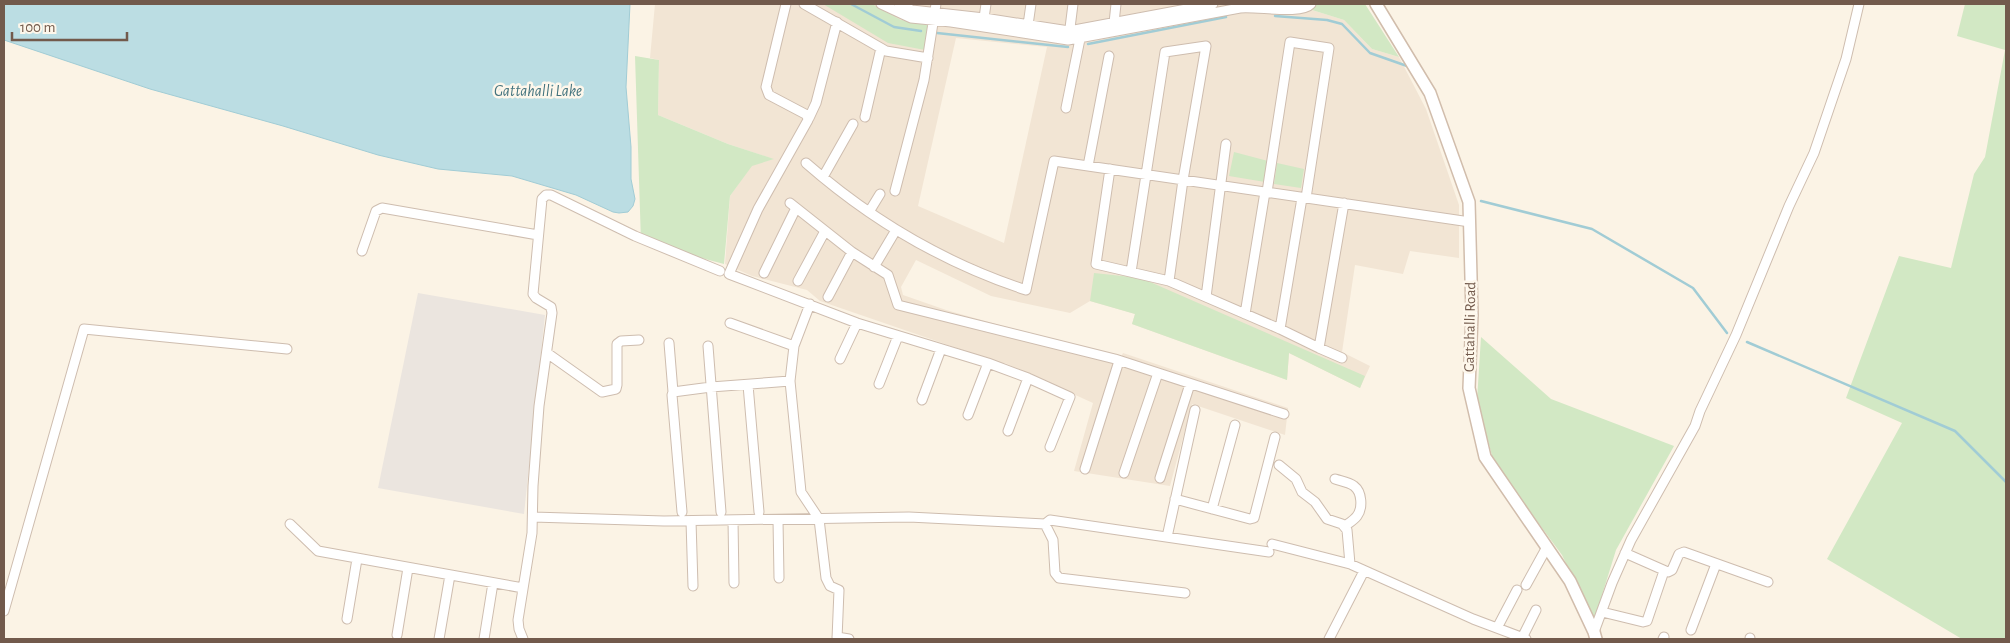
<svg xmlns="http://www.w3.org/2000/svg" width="2010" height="643" viewBox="0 0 2010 643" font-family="'Alegreya Sans',sans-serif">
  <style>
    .residential { fill: #f2e5d4; fill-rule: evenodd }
    .industrial { fill: #ebe5df }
    .green { fill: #d2e8c4 }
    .water { fill: #bbdde3; stroke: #a1ccd5 }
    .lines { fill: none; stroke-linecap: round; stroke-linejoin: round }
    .stream { stroke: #a1ccd5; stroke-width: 2.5 }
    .street-casing { stroke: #cebdaf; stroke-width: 11 }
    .secondary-casing { stroke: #d1bdac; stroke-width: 14 }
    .street { stroke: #fff; stroke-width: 9 }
    .secondary { stroke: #fff; stroke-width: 11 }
    .labels { text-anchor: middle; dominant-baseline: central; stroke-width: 5; stroke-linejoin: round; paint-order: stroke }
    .street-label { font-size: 15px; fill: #725a4c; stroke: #fef7eb }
    .water-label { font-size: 16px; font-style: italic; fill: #43737e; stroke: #fef7eb }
  </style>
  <rect width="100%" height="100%" fill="#fbf3e5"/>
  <path class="residential" d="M655 4H1316L1312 10 1344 20 1372 49 1399 57 1426 109 1459 205V258L1410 251 1403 274 1355 265 1342 352 1370 366 1360 388 1289 353 1287 380 1132 324 1135 314 1090 301 1070 313 991 296 916 260 901 287 903 295 946 310 1120 359 1123 353 1288 408 1285 435 1192 404 1170 486 1074 471 1093 403 1005 363 1000 364 984 359 983 357 820 301 807 290 752 276 725 264 730 196 752 165 773 159 728 144 658 115 659 60 650 58ZM956 38 1047 47 1004 243 918 206Z"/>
  <path class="industrial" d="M418 293 545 315 524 514 378 488Z"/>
  <path class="green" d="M823 4H872L901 20 929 23 925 50 888 43Z
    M1316 4H1365L1399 57 1372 49 1344 20 1312 10Z
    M1965 4H2006V639H1962L1827 559 1902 423 1846 398 1899 256 1951 268 1974 174 1985 157 2005 50 1957 36Z
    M635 56 659 60 658 115 728 144 774 159 752 166 730 196 724 264 641 242Z
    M1234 152 1268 161 1265 182 1229 176Z
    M1277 163 1304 169 1301 188 1274 184Z
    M1094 273 1141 278 1365 376 1360 388 1289 353 1287 380 1132 324 1135 314 1090 301Z
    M1481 337 1551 399 1674 446 1616 550 1594 621 1562 555 1494 463 1477 400Z"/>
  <path class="water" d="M4 4H630L626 87 631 147V179L635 199 633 206 628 212 619 213 613 212 576 195 512 176 438 169 378 155 283 126 150 89 4 40Z"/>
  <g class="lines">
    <path class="stream" d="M851 4 894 27 921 31
      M1275 16 1327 20 1342 24 1370 53 1407 66
      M937 33 1068 47
      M1088 44 1226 17
      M1481 201 1592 229 1693 288 1727 333
      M1747 342 1955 431 2006 482"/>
    <g class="street-casing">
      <path id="street" d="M786 4 766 87 769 95 807 115 808 120 758 209 729 274 857 323 988 363 1028 378 1070 397 1050 447
        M804 4 886 51 928 58
        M881 4 911 18 951 22 1068 40 1240 8C1257 6 1301 15 1311 4
        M899 4 912 10 984 18 1069 31 1213 4
        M984 18 986 4
        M1114 23 1116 4
        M1028 25 1031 4
        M1069 36 1073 4
        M1066 108 1080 39
        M865 117 881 48
        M809 118 816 103 837 22
        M806 163C871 220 944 263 1026 290L1054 161 1470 222
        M1088 166 1109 56
        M1110 169 1096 264 1169 281 1280 329 1302 198
        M823 177 853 124
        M895 191 924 80 936 4
        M1267 192 1290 42 1329 48 1306 198
        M790 203 852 252 888 275 898 305 1115 359 1284 414
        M869 212 880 194
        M362 251 376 211 382 208 538 235
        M874 267 896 230
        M1131 272 1165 52 1206 46 1183 180 1169 281
        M764 273 796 208
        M798 281 825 231
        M828 297 852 252
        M1206 297 1226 144
        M1245 314 1265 192
        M730 323 794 346 810 304
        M1280 329 1319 348 1344 203
        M669 343 673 392
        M708 346 721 512
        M794 346 790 381 801 492 819 519 826 578 830 586 839 590 837 639
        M1319 348 1342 358
        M547 353 602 392 616 389 617 385V344L621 341 639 340
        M840 359 857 323
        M879 384 898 336
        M748 385 759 512
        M922 400 941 349
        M968 415 988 363
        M1008 431 1028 378
        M1279 465 1296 479 1302 492 1315 502 1327 519 1342 524 1347 530 1350 564
        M1085 469 1119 361
        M1124 473 1158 373
        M1160 478 1190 384
        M1335 479C1341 481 1349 482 1354 486 1362 492 1363 508 1357 516 1354 520 1349 523 1345 526
        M1175 499 1250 519 1254 518 1275 437
        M1212 509 1235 425
        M682 512 672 395 673 392 711 387 790 381
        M533 517 664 521 909 517 1045 524 1050 520 1269 552
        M733 520 734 583
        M778 520 779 578
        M691 521 693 586
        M290 524 318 551 523 588
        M1045 524 1053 540 1055 573 1059 578 1185 593
        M1167 537 1195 410
        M1272 544 1350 564 1473 619 1526 639
        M1625 553 1668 572 1672 570 1679 554 1684 552 1768 582
        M1526 585 1547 547
        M4 611 84 329 287 349
        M1602 612 1643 622 1647 621 1664 571
        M347 619 357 559
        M1497 628 1517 590
        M1691 630 1716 564
        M1594 632 1612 583 1631 540 1695 426 1700 411 1736 335 1789 206 1814 153 1846 59 1859 4
        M397 635 408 568
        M837 637 849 639
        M1522 638 1536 610
        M439 639 450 575
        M484 639 493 583
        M523 639 519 629 518 620 532 533 533 486 539 406 552 313 551 307 536 298 533 294 542 199 546 195H551L635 236 720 271
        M1329 639 1364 571
        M1663 639 1664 637
        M1750 639V638"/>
    </g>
    <g class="secondary-casing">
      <path id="secondary" d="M1376 4 1430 93 1469 202 1472 315 1469 388 1485 457 1570 581 1594 632 1596 639"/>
    </g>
    <use href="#street" class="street"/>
    <use href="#secondary" class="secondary"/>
  </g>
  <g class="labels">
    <g class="street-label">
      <text transform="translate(1470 327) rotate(-89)">Gattahalli Road</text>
    </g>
    <g class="water-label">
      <text x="538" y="91">Gattahalli Lake</text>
    </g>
  </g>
  <rect width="2010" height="643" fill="none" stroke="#725a4c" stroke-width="10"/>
  <path d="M12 32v8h115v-8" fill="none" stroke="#725a4c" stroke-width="2.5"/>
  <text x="20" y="32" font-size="15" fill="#725a4c" stroke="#fef7eb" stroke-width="4" paint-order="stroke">100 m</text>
</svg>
